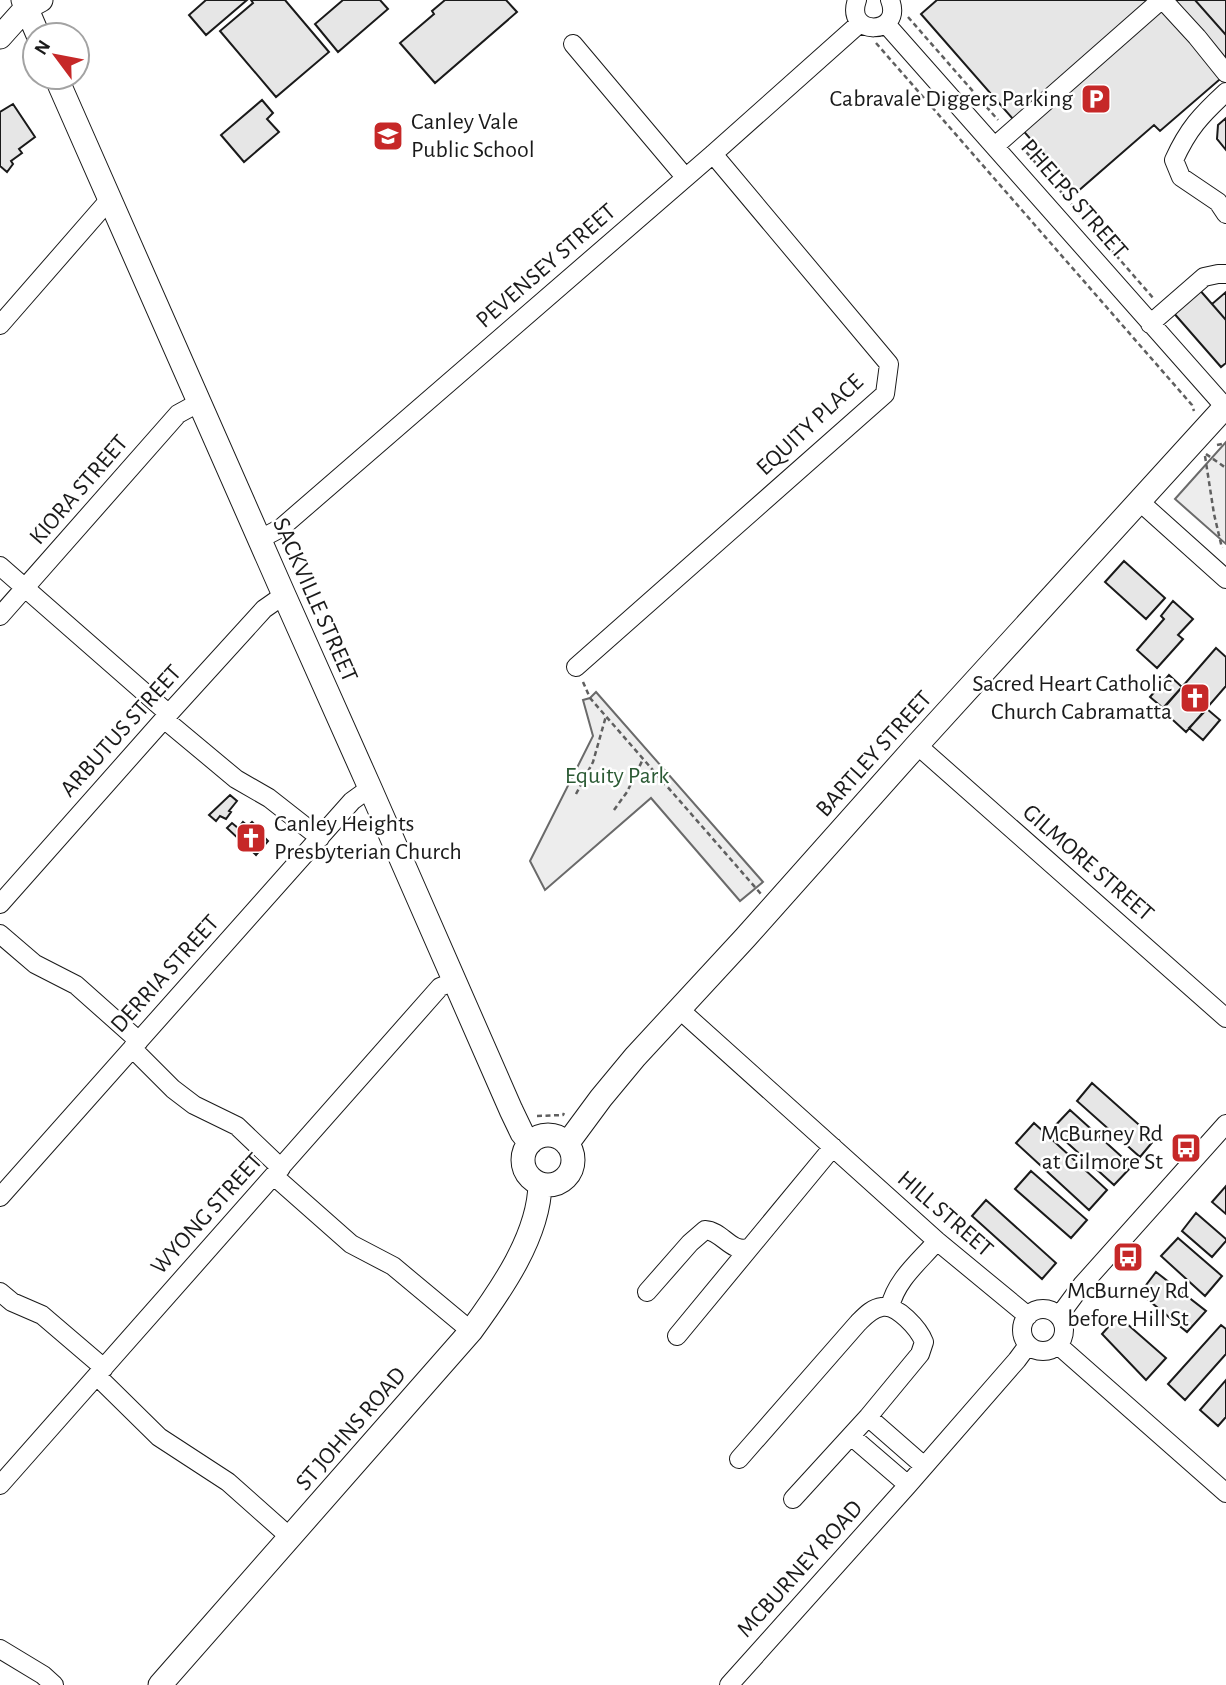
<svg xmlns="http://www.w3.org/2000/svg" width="1226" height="1685" viewBox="0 0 1226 1685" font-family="'Alegreya Sans',sans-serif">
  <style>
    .built { fill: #ededed; stroke: #6a6a6a; stroke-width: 2 }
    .building { fill: #e6e6e6; stroke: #1a1a1a; stroke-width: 2 }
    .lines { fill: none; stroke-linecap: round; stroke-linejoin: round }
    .minor-casing { stroke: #1a1a1a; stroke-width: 20 }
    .major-casing { stroke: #1a1a1a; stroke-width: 25 }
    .path { stroke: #5f5f5f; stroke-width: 2.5; stroke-dasharray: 5 3.5; stroke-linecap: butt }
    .minor { stroke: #fff; stroke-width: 18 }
    .major { stroke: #fff; stroke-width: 23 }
    .labels { text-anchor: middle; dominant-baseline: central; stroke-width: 5; stroke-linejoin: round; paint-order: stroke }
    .poi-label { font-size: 24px; fill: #1a1a1a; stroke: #fff; text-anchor: end }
    .street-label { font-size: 24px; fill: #1a1a1a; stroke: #fff }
    .park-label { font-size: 24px; fill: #2b5a34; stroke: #fff }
  </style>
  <rect width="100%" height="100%" fill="#fff"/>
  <path class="built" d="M1226 442V544L1175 499Z
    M596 692 763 882 740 901 651 798 545 890 530 861 593 736 583 700 590 698Z"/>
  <path class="building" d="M206 0H247L206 35 189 15Z
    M251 0H285L329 52 276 97 220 31 253 3Z
    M343 0H380L388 9 338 52 315 24Z
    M445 0H506L517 12 435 83 400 43 434 14 432 11Z
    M937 0H1195L1226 35V74L1160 131 1154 125 1077 192 921 14Z
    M1195 0H1226V35Z
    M262 100 273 113 267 119 279 132 244 162 221 135Z
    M13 104 35 137 19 149 22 153 11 161 13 164 7 172 0 166V112Z
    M1226 118V150L1217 139 1218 125Z
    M1198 288 1226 320V363L1221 367 1172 311Z
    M1226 292V320L1212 304Z
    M1124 561 1165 598 1146 619 1105 582Z
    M1173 601 1193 619 1178 635 1183 639 1157 668 1137 650 1164 619 1161 616Z
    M1216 648 1226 657V686L1186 732 1162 710Z
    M1169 675 1182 687 1163 708 1150 697Z
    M1207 709 1220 720 1203 740 1189 728Z
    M230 795 237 801 229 811 231 812 226 819 220 816 216 821 209 815Z
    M243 822 248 826 252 822 262 832 261 834 268 841 256 855 227 828 232 823 238 828Z
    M1092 1083 1155 1139 1140 1157 1077 1101Z
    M1070 1110 1132 1166 1114 1185 1052 1129Z
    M1034 1123 1107 1190 1089 1210 1016 1143Z
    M1031 1171 1087 1220 1071 1238 1015 1189Z
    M1226 1186V1214L1212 1202Z
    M986 1200 1056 1263 1042 1279 972 1216Z
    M1196 1213 1226 1239V1241L1212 1257 1182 1231Z
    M1178 1238 1222 1276 1205 1296 1161 1256Z
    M1156 1272 1206 1311 1187 1332 1140 1293Z
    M1118 1316 1166 1358 1146 1380 1102 1334Z
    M1221 1325 1226 1329V1354L1185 1400 1168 1384Z
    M1226 1380V1417L1218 1426 1200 1410Z"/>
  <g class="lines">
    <g class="minor-casing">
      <path id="minor" d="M857 0C844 37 904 36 890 0
        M1163 0 1197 37 1226 73
        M886 24 1225 407
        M573 44 685 177
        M1226 92C1201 115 1188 129 1174 160L1181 177 1218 202 1226 214
        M995 146 1161 0
        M1150 324 1204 277 1218 274H1226
        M0 325 109 200
        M1139 501 1226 579
        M260 539 281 528 713 154 860 23
        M0 566 169 714
        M0 616 178 414 200 402
        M576 667 885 394 889 364 713 154
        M164 719 236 779 269 798 320 838
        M917 745 1226 1018
        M0 904 164 719 264 609 284 595
        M0 934 35 964 76 985 139 1041
        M679 1009 937 1241 1028 1316
        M132 1048 173 1089 194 1105 237 1126 281 1168
        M274 1176 351 1244 393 1266 471 1331
        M0 1197 352 801 370 788
        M0 1292 12 1302 42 1315 104 1368
        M647 1292 690 1243 705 1230C722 1231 731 1253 748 1248
        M890 1307C896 1280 919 1262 937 1241
        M1022 1330a21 21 0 1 1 42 0a21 21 0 1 1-42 0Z
        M1059 1316 1082 1285 1226 1124
        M677 1336 833 1147
        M1058 1345 1226 1493
        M97 1376 159 1437 228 1482 291 1538
        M868 1417 924 1466
        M851 1436 908 1485
        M739 1459 858 1323C865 1316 872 1308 882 1307 897 1304 919 1329 924 1342L920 1354 868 1417 793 1499
        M0 1485 440 987 455 981
        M0 1649 43 1675 54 1685
        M729 1685 908 1485 1017 1360 1028 1345"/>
    </g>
    <g class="major-casing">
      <path id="major" d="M23 0 38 35
        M0 37 26 8 41 0
        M56 77 284 595 370 788 511 1110 522 1133 530 1143
        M523 1160a25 25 0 1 1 50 0a25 25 0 1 1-50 0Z
        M567 1144 601 1098 635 1057 745 938 917 745 1226 406
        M160 1685 471 1331C501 1290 539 1236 540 1184"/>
    </g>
    <path class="path" d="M908 17 998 120
      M876 43 1192 405 1194 411
      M1021 146 1154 299
      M1217 445 1226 443
      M1206 454 1226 468
      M1205 456 1214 514 1222 548
      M583 682 590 698 761 894
      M576 794 593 762 606 716
      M614 810 627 792 643 759
      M537 1116 563 1115 564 1113"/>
    <use href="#minor" class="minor"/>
    <use href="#major" class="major"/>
  </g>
  <defs>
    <g id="parking-square" transform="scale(1.575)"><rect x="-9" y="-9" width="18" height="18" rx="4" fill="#c62828" stroke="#fff"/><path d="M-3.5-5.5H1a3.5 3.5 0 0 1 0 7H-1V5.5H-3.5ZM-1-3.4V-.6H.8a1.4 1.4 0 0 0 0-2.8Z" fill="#fff"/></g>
    <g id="school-square" transform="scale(1.575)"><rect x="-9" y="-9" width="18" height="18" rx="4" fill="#c62828" stroke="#fff"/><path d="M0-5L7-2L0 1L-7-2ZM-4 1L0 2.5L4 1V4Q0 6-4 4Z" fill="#fff"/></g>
    <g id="church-square" transform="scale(1.575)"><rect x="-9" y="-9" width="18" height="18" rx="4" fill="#c62828" stroke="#fff"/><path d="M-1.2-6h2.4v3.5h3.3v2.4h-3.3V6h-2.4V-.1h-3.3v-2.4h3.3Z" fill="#fff"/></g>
    <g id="bus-square" transform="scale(1.575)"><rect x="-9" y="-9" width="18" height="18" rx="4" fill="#c62828" stroke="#fff"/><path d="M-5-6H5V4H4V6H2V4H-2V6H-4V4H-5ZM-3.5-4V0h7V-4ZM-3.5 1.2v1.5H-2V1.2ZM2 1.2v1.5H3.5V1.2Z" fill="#fff"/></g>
  </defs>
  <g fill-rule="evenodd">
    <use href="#parking-square" x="1096" y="99"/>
    <use href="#school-square" x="388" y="136"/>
    <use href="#church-square" x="1195" y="698"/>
    <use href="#church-square" x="251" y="838"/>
    <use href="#bus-square" x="1186" y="1148"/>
    <use href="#bus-square" x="1128" y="1257"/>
  </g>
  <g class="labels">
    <g class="poi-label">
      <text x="1073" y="99">Cabravale Diggers Parking</text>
      <text x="411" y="122" text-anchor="start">Canley Vale<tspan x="411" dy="28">Public School</tspan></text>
      <text x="1172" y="684">Sacred Heart Catholic<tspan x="1172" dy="28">Church Cabramatta</tspan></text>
      <text x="274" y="824" text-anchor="start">Canley Heights<tspan x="274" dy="28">Presbyterian Church</tspan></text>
      <text x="1163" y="1134">McBurney Rd<tspan x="1163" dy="28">at Gilmore St</tspan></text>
      <text x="1128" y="1291" text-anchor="middle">McBurney Rd<tspan x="1128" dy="28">before Hill St</tspan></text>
    </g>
    <g class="street-label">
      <text transform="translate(1074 199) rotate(49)">PHELPS STREET</text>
      <text transform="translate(546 266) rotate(-41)">PEVENSEY STREET</text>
      <text transform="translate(810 425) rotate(-43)">EQUITY PLACE</text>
      <text transform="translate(79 490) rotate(-49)">KIORA STREET</text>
      <text transform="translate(315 600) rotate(66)">SACKVILLE STREET</text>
      <text transform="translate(121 731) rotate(-48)">ARBUTUS STREET</text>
      <text transform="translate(874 754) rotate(-48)">BARTLEY STREET</text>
      <text transform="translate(1088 863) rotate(41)">GILMORE STREET</text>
      <text transform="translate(165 974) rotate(-48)">DERRIA STREET</text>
      <text transform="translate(207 1214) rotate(-48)">WYONG STREET</text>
      <text transform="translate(945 1214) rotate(41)">HILL STREET</text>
      <text transform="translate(351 1429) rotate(-49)">ST JOHNS ROAD</text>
      <text transform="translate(800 1569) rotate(-48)">MCBURNEY ROAD</text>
    </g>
    <g class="park-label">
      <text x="617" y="776">Equity Park</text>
    </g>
  </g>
  <g transform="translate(56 56) rotate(302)"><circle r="33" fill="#ffffff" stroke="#a3a3a3" stroke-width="2"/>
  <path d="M0-5L12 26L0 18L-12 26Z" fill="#c62828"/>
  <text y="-10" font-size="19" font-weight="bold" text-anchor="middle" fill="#1a1a1a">N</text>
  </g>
</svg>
